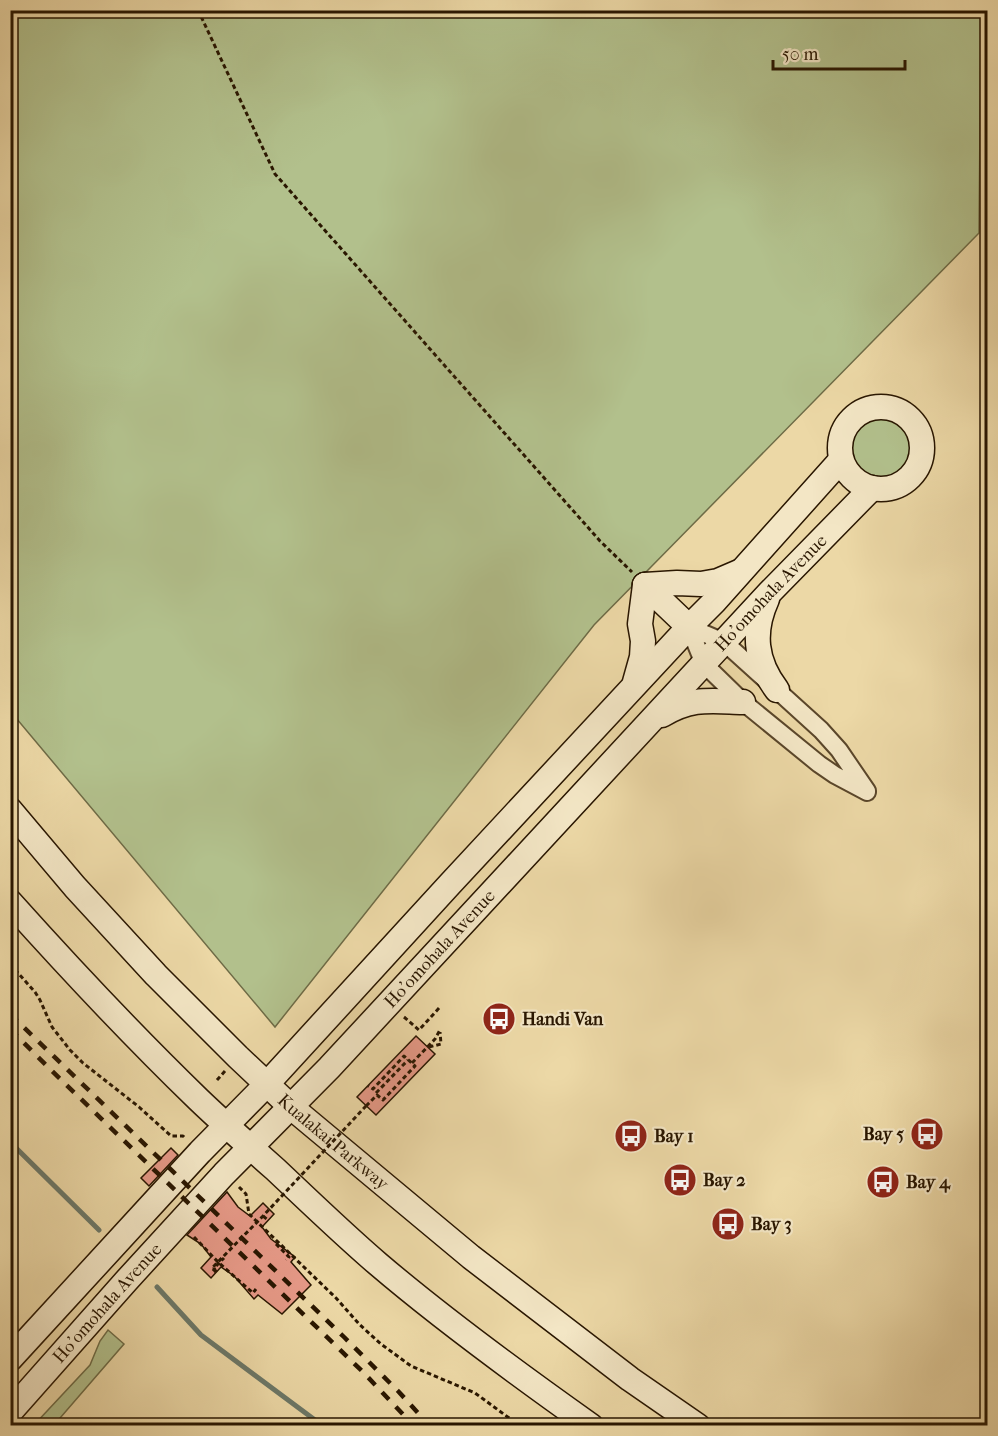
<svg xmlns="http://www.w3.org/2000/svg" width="998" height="1436" viewBox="0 0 998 1436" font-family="'IM FELL French Canon',serif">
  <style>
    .green { fill: #b2c08c; stroke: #6e6b46; stroke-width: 1.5 }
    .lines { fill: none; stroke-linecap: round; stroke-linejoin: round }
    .stream { stroke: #6c7868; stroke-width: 5 }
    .building { fill: #e59886; stroke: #291600; stroke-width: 1.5 }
    .street-casing { stroke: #5a462a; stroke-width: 20 }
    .secondary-casing { stroke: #291600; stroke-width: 27 }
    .path { stroke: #291600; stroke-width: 3; stroke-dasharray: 4.5 3; stroke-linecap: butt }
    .street { stroke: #f3e6c5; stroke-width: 16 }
    .secondary { stroke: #f3e6c5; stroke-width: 24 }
    .rail { stroke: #291600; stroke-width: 4.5; stroke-dasharray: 10 10; stroke-linecap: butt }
    .path-bridge { stroke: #291600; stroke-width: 3; stroke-dasharray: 4.5 3; stroke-linecap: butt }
    .labels { text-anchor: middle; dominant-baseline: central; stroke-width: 4.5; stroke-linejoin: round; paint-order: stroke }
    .street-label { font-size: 18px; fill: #291600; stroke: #f3e6c5 }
    .poi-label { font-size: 18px; font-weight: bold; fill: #291600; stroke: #f3e6c5; text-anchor: start }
  </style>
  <rect width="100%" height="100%" fill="#ecd8a6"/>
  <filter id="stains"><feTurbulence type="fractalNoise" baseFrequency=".00333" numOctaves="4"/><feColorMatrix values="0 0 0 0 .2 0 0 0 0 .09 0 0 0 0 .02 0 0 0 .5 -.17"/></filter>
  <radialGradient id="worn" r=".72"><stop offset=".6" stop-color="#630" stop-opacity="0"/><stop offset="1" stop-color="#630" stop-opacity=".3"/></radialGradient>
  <path class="green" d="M10 11H981L979 233 594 625 275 1027 11 712Z
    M847 448a34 34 0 1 1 68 0a34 34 0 1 1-68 0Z
    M108 1330 124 1344 54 1425H34L90 1365 100 1341Z"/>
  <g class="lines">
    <path class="stream" d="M10 1142 99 1230
      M157 1287 201 1335 323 1426"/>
  </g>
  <path class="building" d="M416 1036 435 1054 376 1115 357 1097Z
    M171 1148 178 1155 149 1186 141 1178Z
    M227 1192 238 1207 250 1216 263 1203 274 1214 262 1227 271 1239 295 1257 291 1262 311 1285 282 1314 258 1295 254 1299 234 1276 221 1267 211 1278 201 1268 211 1257 201 1244 187 1235Z"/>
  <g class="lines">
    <g class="street-casing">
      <path id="street" d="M689 627 704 664 743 702 819 764 835 775 867 792
        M689 627 724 642 821 730 839 750 867 791"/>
    </g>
    <g class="secondary-casing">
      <g id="secondary">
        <circle cx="881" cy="448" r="41"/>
        <path d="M645 585 677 583 701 584 718 581 739 572"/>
        <path d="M645 585 689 627"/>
        <path d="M767 599C752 632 755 661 777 690"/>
        <path d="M635 682 642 657 643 641 640 624 645 585"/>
        <path d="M662 715C692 697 710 701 743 702"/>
        <path id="s1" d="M10 810 75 887 156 975 238 1057 291 1107 471 1257 630 1379 698 1426"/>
        <path d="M10 902C71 970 133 1036 198 1099 223 1123 249 1146 275 1169 309 1201 343 1234 378 1264 446 1322 519 1375 591 1426"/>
        <path d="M10 1359 200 1152 266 1085 450 884 689 627 714 602 841 460"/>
        <path id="s2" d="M10 1412 127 1280 224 1174 329 1068 770 592 872 488"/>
      </g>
    </g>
    <path class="path" d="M198 10 275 174 600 541 632 572
      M10 964 35 992 40 1000 52 1027 70 1050 83 1063 139 1107 171 1136H183L185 1138
      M404 1017 419 1030 440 1007
      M429 1047 441 1044 440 1032
      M412 1063 435 1039 440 1030
      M217 1080 225 1071
      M376 1093 408 1060
      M366 1106 377 1095 383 1100 415 1066 404 1056 373 1089 368 1086
      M239 1187 246 1194 249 1214 336 1298 360 1325 381 1344 411 1366 475 1393 520 1426
      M263 1216 268 1220
      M194 1237 218 1262 253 1293 256 1289
      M276 1244 289 1257 286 1260
      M216 1272 214 1268 224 1258"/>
    <use href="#street" class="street"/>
    <use href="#secondary" class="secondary"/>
    <path class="rail" d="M10 1014 344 1337 398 1391 430 1426
      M10 1029 52 1071 363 1372 414 1426"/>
    <path class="path-bridge" d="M216 1272 212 1268 263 1216 366 1106"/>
  </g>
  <defs>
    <g id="bus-disc" transform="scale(1.725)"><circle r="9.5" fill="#8f2418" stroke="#f3e6c5"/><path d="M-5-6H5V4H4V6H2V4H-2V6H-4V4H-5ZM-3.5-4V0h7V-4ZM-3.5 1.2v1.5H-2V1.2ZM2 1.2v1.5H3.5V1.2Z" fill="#fff"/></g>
  </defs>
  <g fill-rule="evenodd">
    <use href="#bus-disc" x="499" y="1019"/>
    <use href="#bus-disc" x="927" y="1134"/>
    <use href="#bus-disc" x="631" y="1136"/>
    <use href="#bus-disc" x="680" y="1180"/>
    <use href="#bus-disc" x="883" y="1182"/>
    <use href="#bus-disc" x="728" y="1224"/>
  </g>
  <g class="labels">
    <g class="street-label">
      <text stroke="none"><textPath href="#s2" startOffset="1118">Ho’omohala Avenue</textPath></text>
      <text stroke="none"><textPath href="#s2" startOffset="632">Ho’omohala Avenue</textPath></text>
      <text stroke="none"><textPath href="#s1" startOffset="464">Kualakai Parkway</textPath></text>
      <text stroke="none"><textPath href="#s2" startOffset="146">Ho’omohala Avenue</textPath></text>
    </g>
    <g class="poi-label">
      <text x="522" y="1019">Handi Van</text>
      <text x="904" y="1134" text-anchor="end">Bay 5</text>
      <text x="654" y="1136">Bay 1</text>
      <text x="703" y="1180">Bay 2</text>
      <text x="906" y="1182">Bay 4</text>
      <text x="751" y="1224">Bay 3</text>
    </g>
  </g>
  <rect width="998" height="1436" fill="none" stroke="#ecd8a6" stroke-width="36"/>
  <rect x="12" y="12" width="974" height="1412" fill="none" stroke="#291600" stroke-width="3"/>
  <rect x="18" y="18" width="962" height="1400" fill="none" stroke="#291600" stroke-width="1.5"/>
  <path d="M773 60v9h132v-9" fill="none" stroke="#291600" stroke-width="3"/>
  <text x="782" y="60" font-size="18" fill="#291600" stroke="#f3e6c5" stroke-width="4.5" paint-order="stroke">50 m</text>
  <rect width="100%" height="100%" filter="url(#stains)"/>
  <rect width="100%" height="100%" fill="url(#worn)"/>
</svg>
